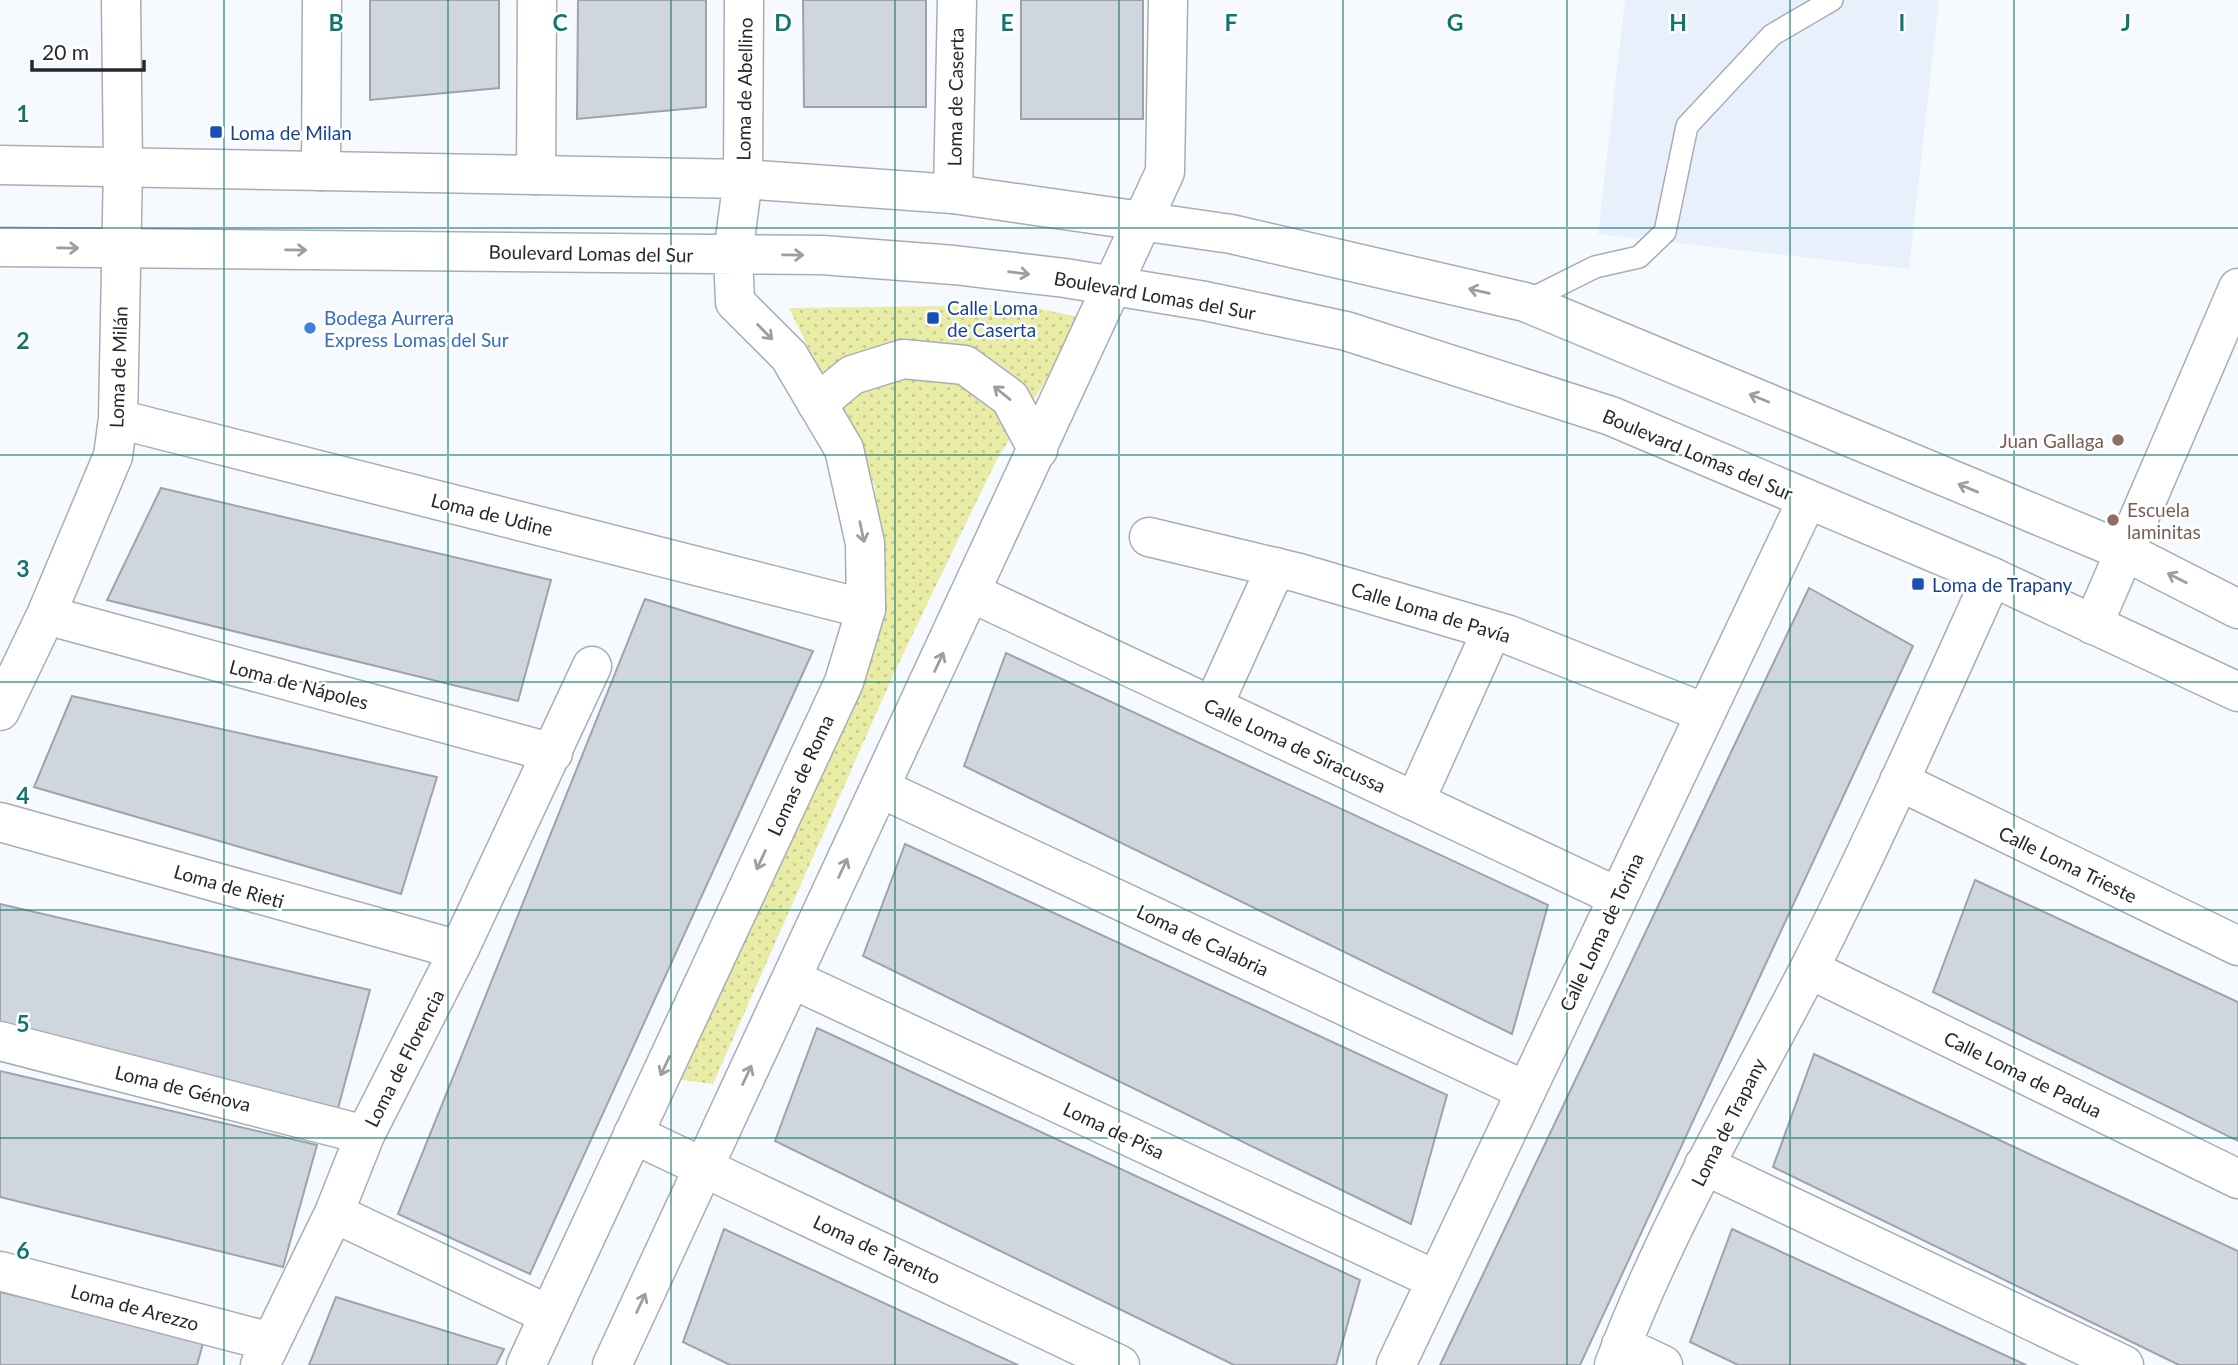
<svg xmlns="http://www.w3.org/2000/svg" width="2238" height="1365" viewBox="0 0 2238 1365" font-family="Lato,sans-serif">
  <style>
    .built { fill: #e8f0fc }
    .grass { fill: url(#grass-dots) }
    .building { fill: #d0d6de; stroke: #9ea3ab; stroke-width: 2 }
    .lines { fill: none; stroke-linecap: round; stroke-linejoin: round }
    .lane-casing { stroke: #a8adb5; stroke-width: 24 }
    .street-casing { stroke: #a8adb5; stroke-width: 41 }
    .secondary-casing { stroke: #a8adb5; stroke-width: 41 }
    .lane { stroke: #fff; stroke-width: 21 }
    .street { stroke: #fff; stroke-width: 38 }
    .secondary { stroke: #fff; stroke-width: 38 }
    .oneway { stroke: #9d9ea0 }
    .grid { fill: none; stroke: #0f766e; stroke-width: 2; stroke-opacity: 0.55 }
    .transit-dot { fill: #1a4fb4; stroke: #fff; stroke-width: 2.5 }
    .shop-dot { fill: #3f7fe0; stroke: #fff; stroke-width: 2.5 }
    .education-dot { fill: #8d6e63; stroke: #fff; stroke-width: 2.5 }
    .labels { text-anchor: middle; dominant-baseline: central; stroke-width: 5; stroke-linejoin: round; paint-order: stroke }
    .street-label { font-size: 19px; fill: #26282b; stroke: #fff }
    .transit-label { font-size: 19px; fill: #164399; stroke: #fff; text-anchor: start }
    .shop-label { font-size: 19px; fill: #366cbe; stroke: #fff; text-anchor: start }
    .education-label { font-size: 19px; fill: #785e54; stroke: #fff; text-anchor: end }
    .grid-label { font-size: 23px; text-anchor: middle; font-weight: bold; fill: #0f766e; stroke: #fff; stroke-width: 5; stroke-linejoin: round; paint-order: stroke }
  </style>
  <defs>
    <pattern id="grass-dots" width="8" height="8" patternUnits="userSpaceOnUse" patternTransform="scale(1.75)"><rect width="8" height="8" fill="#e8eca5"/><path d="M2 2h.1M6 6h.1" fill="none" stroke="#c7ca8e" stroke-width="1.8" stroke-linecap="round"/></pattern>
  </defs>
  <rect width="100%" height="100%" fill="#f6faff"/>
  <path class="built" d="M1625 0H1939L1909 269 1598 234Z"/>
  <path class="grass" d="M1021 305 1084 318 996 461 894 673 713 1084 668 1078 881 614 875 486 789 308Z"/>
  <path class="building" d="M370 0H499V88L370 100Z
    M578 0H706V107L577 119Z
    M803 0H926V107H804Z
    M1021 0H1143V119H1021Z
    M161 488 551 580 518 701 107 600Z
    M1809 588 1913 646 1580 1365H1440Z
    M645 599 813 651 530 1274 398 1214Z
    M1006 653 1548 905 1512 1034 964 766Z
    M72 696 437 777 401 894 34 787Z
    M905 844 1447 1095 1411 1224 863 956Z
    M1975 880 2238 1002V1141L1933 992Z
    M0 904 370 990 337 1112 0 1029Z
    M817 1028 1360 1280 1336 1365H1234L775 1141Z
    M1814 1054 2238 1251V1365H2179L1773 1167Z
    M0 1071 317 1145 283 1267 0 1197Z
    M724 1229 1018 1365H730L683 1342Z
    M1732 1229 2026 1365H1738L1690 1342Z
    M0 1292 204 1340 197 1365H0Z
    M336 1297 504 1349 496 1365H309Z"/>
  <g class="lines">
    <g class="lane-casing">
      <path id="lane" d="M1525 302 1595 267 1639 257 1665 232 1687 126 1772 35 1832 0"/>
    </g>
    <g class="street-casing">
      <path id="street" d="M321 171 322 0
        M536 175 537 0
        M743 179 744 0
        M953 194 957 0
        M817 404 852 375 903 359 965 365 1010 398 1038 450
        M118 419 866 609
        M1149 537 1299 573 1509 635 1705 713
        M972 593 1618 897
        M46 615 553 753
        M2093 625 2238 288
        M1213 706 1276 567
        M0 711 46 615 113 456 118 419 123 167 121 0
        M1899 781 2238 946
        M880 788 1526 1091
        M1415 801 1492 630
        M0 822 459 950
        M1809 969 2238 1179
        M792 979 1436 1280
        M0 1041 365 1135
        M633 1134 1120 1365
        M1704 1165 2124 1365
        M334 1213 549 1315
        M0 1271 271 1342
        M1621 1345 1663 1365
        M260 1365 334 1213 365 1135 459 950 592 666
        M612 1365 1165 172 1168 0
        M1396 1365 1807 500
        M1614 1365C1665 1228 1741 1100 1808 971 1874 842 1932 709 1992 577"/>
    </g>
    <g class="secondary-casing">
      <path id="secondary" d="M0 165 743 179 953 194 1231 234 1525 302 2126 552 2238 609
        M0 247 822 255 954 265 1065 278 1205 301 1346 331 1611 416 1992 577 2238 692
        M526 1365 844 682 866 609 865 543 844 449 789 356 735 302 733 254 743 179"/>
    </g>
    <use href="#lane" class="lane"/>
    <use href="#street" class="street"/>
    <use href="#secondary" class="secondary"/>
  </g>
  <defs><path id="oneway-shaft" d="M-6 0H5M1.5-3L5.5 0L1.5 3" fill="none" stroke-width="1.6" stroke-linecap="round" stroke-linejoin="round" transform="scale(1.75)"/></defs>
  <g class="oneway">
    <use href="#oneway-shaft" transform="translate(68 248) rotate(1)"/>
    <use href="#oneway-shaft" transform="translate(296 250) rotate(1)"/>
    <use href="#oneway-shaft" transform="translate(793 255) rotate(1)"/>
    <use href="#oneway-shaft" transform="translate(1019 273) rotate(7)"/>
    <use href="#oneway-shaft" transform="translate(1479 291) rotate(-167)"/>
    <use href="#oneway-shaft" transform="translate(765 332) rotate(45)"/>
    <use href="#oneway-shaft" transform="translate(1002 393) rotate(-141)"/>
    <use href="#oneway-shaft" transform="translate(1759 398) rotate(-158)"/>
    <use href="#oneway-shaft" transform="translate(1968 488) rotate(-157)"/>
    <use href="#oneway-shaft" transform="translate(862 532) rotate(78)"/>
    <use href="#oneway-shaft" transform="translate(2177 578) rotate(-153)"/>
    <use href="#oneway-shaft" transform="translate(939 662) rotate(-65)"/>
    <use href="#oneway-shaft" transform="translate(761 860) rotate(115)"/>
    <use href="#oneway-shaft" transform="translate(843 868) rotate(-65)"/>
    <use href="#oneway-shaft" transform="translate(665 1066) rotate(115)"/>
    <use href="#oneway-shaft" transform="translate(747 1075) rotate(-65)"/>
    <use href="#oneway-shaft" transform="translate(641 1303) rotate(-65)"/>
  </g>
  <path class="grid" d="M224 0V1365M448 0V1365M671 0V1365M895 0V1365M1119 0V1365M1343 0V1365M1567 0V1365M1790 0V1365M2014 0V1365M0 228H2238M0 455H2238M0 682H2238M0 910H2238M0 1138H2238"/>
  <g class="transit-dot">
    <rect x="209" y="125" width="14" height="14" rx="3.5"/>
    <rect x="926" y="311" width="14" height="14" rx="3.5"/>
    <rect x="1911" y="577" width="14" height="14" rx="3.5"/>
  </g>
  <circle class="shop-dot" cx="310" cy="328" r="7"/>
  <g class="education-dot">
    <circle cx="2118" cy="440" r="7"/>
    <circle cx="2113" cy="520" r="7"/>
  </g>
  <g class="labels">
    <g class="street-label">
      <text transform="translate(744 89) rotate(-89)">Loma de Abellino</text>
      <text transform="translate(955 97) rotate(-89)">Loma de Caserta</text>
      <text transform="translate(591 253) rotate(1)">Boulevard Lomas del Sur</text>
      <text transform="translate(1155 295) rotate(10)">Boulevard Lomas del Sur</text>
      <text transform="translate(118 367) rotate(-88)">Loma de Milán</text>
      <text transform="translate(1698 454) rotate(23)">Boulevard Lomas del Sur</text>
      <text transform="translate(492 514) rotate(14)">Loma de Udine</text>
      <text transform="translate(1431 612) rotate(17)">Calle Loma de Pavía</text>
      <text transform="translate(299 684) rotate(15)">Loma de Nápoles</text>
      <text transform="translate(1295 745) rotate(25)">Calle Loma de Siracussa</text>
      <text transform="translate(800 775) rotate(-65)">Lomas de Roma</text>
      <text transform="translate(2068 864) rotate(26)">Calle Loma Trieste</text>
      <text transform="translate(229 886) rotate(16)">Loma de Rieti</text>
      <text transform="translate(1601 932) rotate(-65)">Calle Loma de Torina</text>
      <text transform="translate(1203 940) rotate(25)">Loma de Calabria</text>
      <text transform="translate(404 1058) rotate(-63)">Loma de Florencia</text>
      <text transform="translate(2023 1074) rotate(26)">Calle Loma de Padua</text>
      <text transform="translate(183 1088) rotate(14)">Loma de Génova</text>
      <text transform="translate(1728 1122) rotate(-63)">Loma de Trapany</text>
      <text transform="translate(1114 1130) rotate(25)">Loma de Pisa</text>
      <text transform="translate(877 1249) rotate(25)">Loma de Tarento</text>
      <text transform="translate(135 1307) rotate(15)">Loma de Arezzo</text>
    </g>
    <g class="transit-label">
      <text x="230" y="132">Loma de Milan</text>
      <text x="947" y="307">Calle Loma<tspan x="947" dy="22">de Caserta</tspan></text>
      <text x="1932" y="584">Loma de Trapany</text>
    </g>
    <g class="shop-label">
      <text x="324" y="317">Bodega Aurrera<tspan x="324" dy="22">Express Lomas del Sur</tspan></text>
    </g>
    <g class="education-label">
      <text x="2104" y="440">Juan Gallaga</text>
      <text x="2127" y="509" text-anchor="start">Escuela<tspan x="2127" dy="22">laminitas</tspan></text>
    </g>
  </g>
  <g class="grid-label">
    <text x="336" y="31">B</text>
    <text x="560" y="31">C</text>
    <text x="783" y="31">D</text>
    <text x="1007" y="31">E</text>
    <text x="1231" y="31">F</text>
    <text x="1455" y="31">G</text>
    <text x="1678" y="31">H</text>
    <text x="1902" y="31">I</text>
    <text x="2126" y="31">J</text>
    <text x="23" y="122">1</text>
    <text x="23" y="349">2</text>
    <text x="23" y="577">3</text>
    <text x="23" y="804">4</text>
    <text x="23" y="1032">5</text>
    <text x="23" y="1259">6</text>
  </g>
  <path d="M32 60v10h112v-10" fill="none" stroke="#26282b" stroke-width="3.5"/>
  <text x="42" y="60" font-size="21" fill="#26282b" stroke="#ffffff" stroke-width="5" paint-order="stroke">20 m</text>
</svg>
